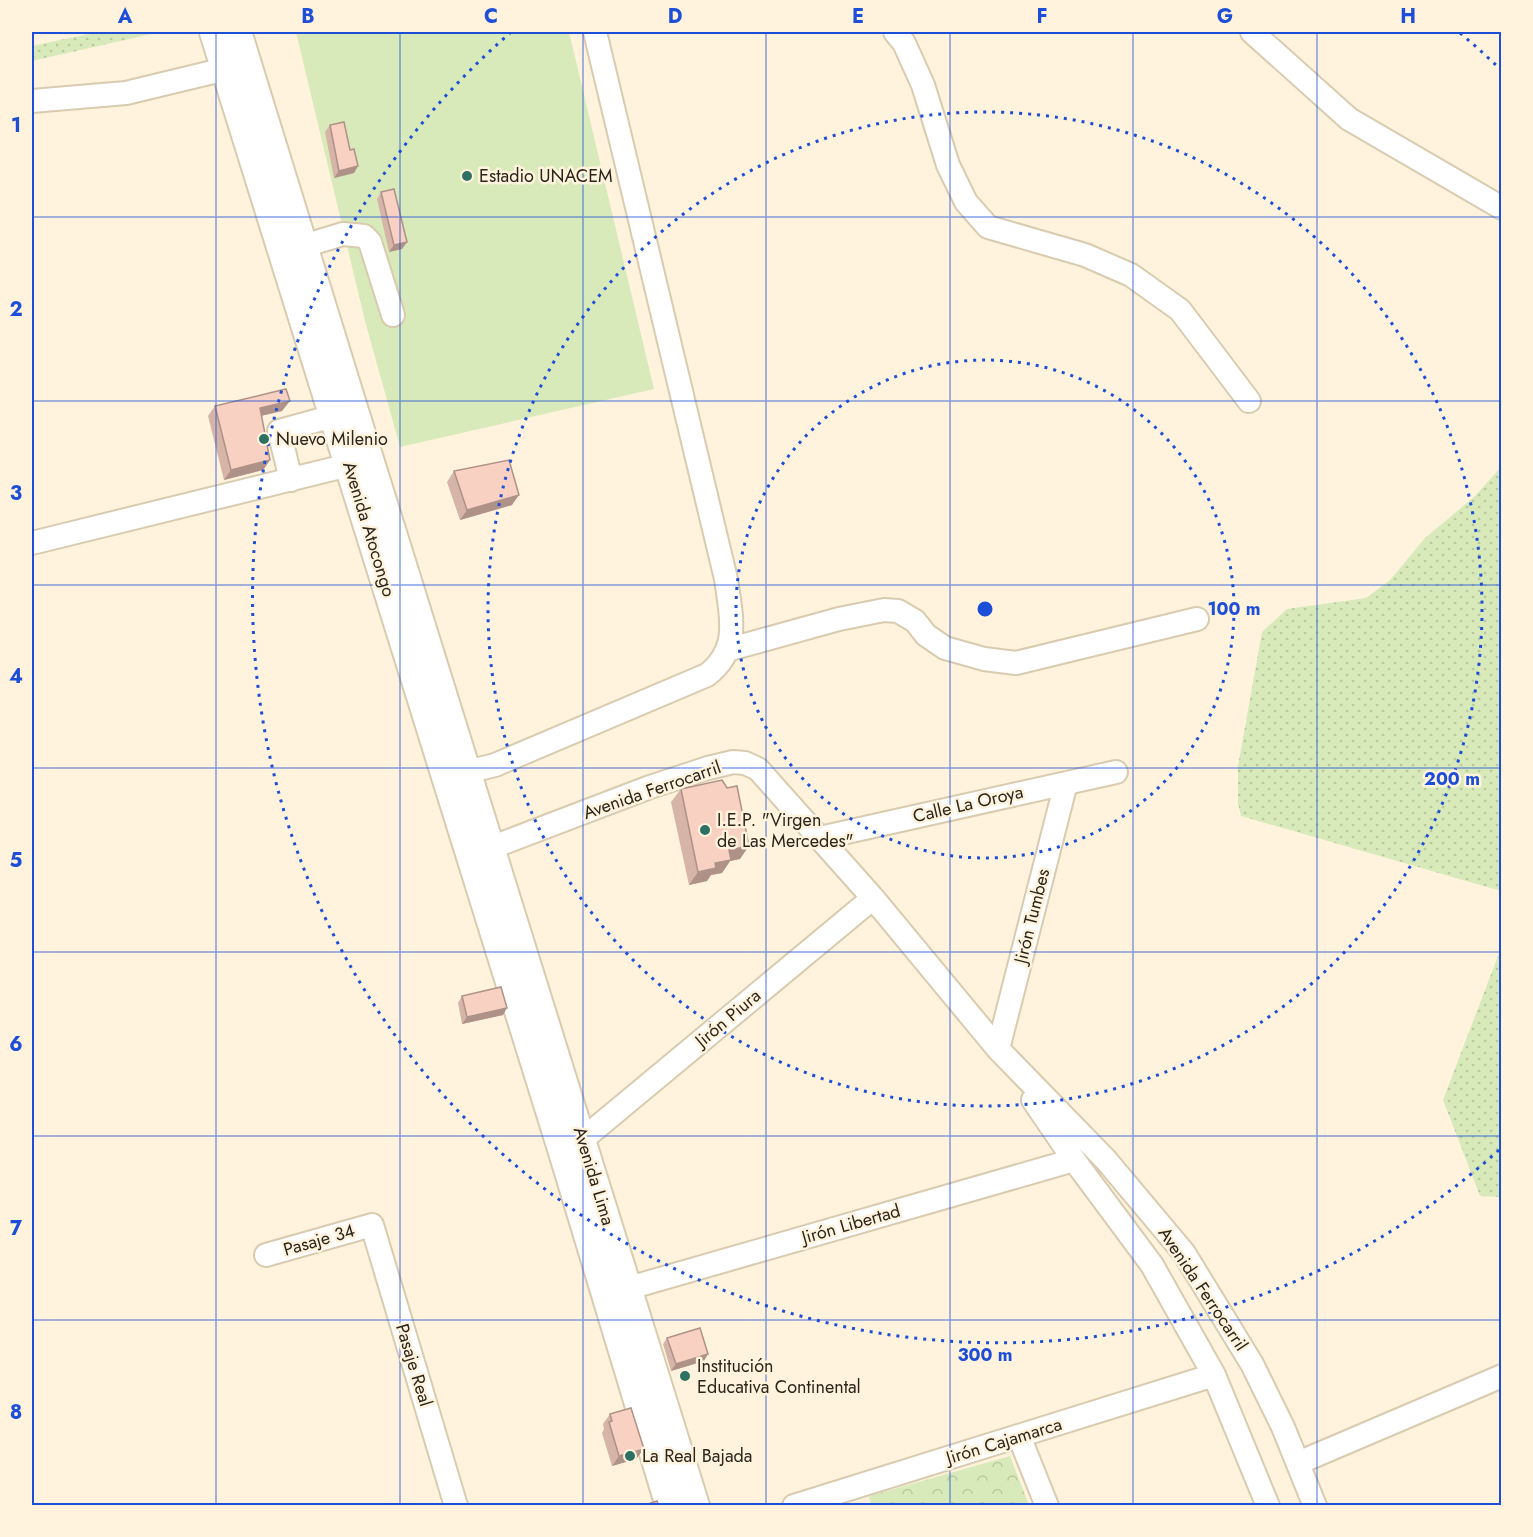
<svg xmlns="http://www.w3.org/2000/svg" width="1533" height="1537" viewBox="0 0 1533 1537" font-family="Jost,sans-serif">
  <style>
    .grass { fill: url(#grass-dots) }
    .forest { fill: url(#forest-crowns) }
    .pitch { fill: #d8eaba }
    .lines { fill: none; stroke-linecap: round; stroke-linejoin: round }
    .minor-casing { stroke: #d9cbaf; stroke-width: 26 }
    .major-casing { stroke: #d9cbaf; stroke-width: 32 }
    .minor { stroke: #fff; stroke-width: 22 }
    .major { stroke: #fff; stroke-width: 28 }
    .wall { fill: #d6b4a7 }
    .shaded-wall { fill: #ae9288 }
    .building { fill: #f9d1c2; stroke: #ae9288; stroke-width: 1.5 }
    .grid { fill: none; stroke: #1d4ed8; stroke-width: 1.5; stroke-opacity: 0.55 }
    .ring { fill: none; stroke: #1d4ed8; stroke-width: 3; stroke-dasharray: 3 6 }
    .poi-dot { fill: #2d7163; stroke: #fff3dd; stroke-width: 2 }
    .labels { text-anchor: middle; dominant-baseline: central; stroke-width: 5; stroke-linejoin: round; paint-order: stroke }
    .poi-label { font-size: 18px; fill: #2b251b; stroke: #fff3dd; text-anchor: start }
    .street-label { font-size: 18px; fill: #2b251b; stroke: #fff3dd }
    .centre { fill: #1d4ed8; stroke: #fff3dd; stroke-width: 3 }
    .ring-label { font-size: 18px; text-anchor: middle; font-weight: bold; fill: #1d4ed8; stroke: #fff3dd; stroke-width: 5; stroke-linejoin: round; paint-order: stroke }
    .neatline { fill: none; stroke: #1d4ed8; stroke-width: 2 }
    .grid-label { font-size: 20px; text-anchor: middle; font-weight: bold; fill: #1d4ed8 }
  </style>
  <defs>
    <pattern id="grass-dots" width="8" height="8" patternUnits="userSpaceOnUse" patternTransform="scale(1.5)"><rect width="8" height="8" fill="#d8eaba"/><path d="M2 2h.1M6 6h.1" fill="none" stroke="#bac99f" stroke-width="1.8" stroke-linecap="round"/></pattern>
    <pattern id="forest-crowns" width="20" height="18" patternUnits="userSpaceOnUse" patternTransform="scale(1.5)"><rect width="20" height="18" fill="#d8eaba"/><path d="M2 6a3 3 0 1 1 6 0M12 15a3 3 0 1 1 6 0" fill="none" stroke="#bac99f"/></pattern>
  </defs>
  <rect width="100%" height="100%" fill="#fff3dd"/>
  <path class="grass" d="M98 32H156V33L32 61V46Z
    M1501 467V891L1241 816 1238 803V766L1262 632 1287 609 1366 598 1390 580 1425 538 1475 496Z
    M1501 948V1197L1480 1196 1443 1100Z"/>
  <path class="forest" d="M1010 1456 1029 1505H871L869 1496Z"/>
  <path class="pitch" d="M296 32H569L654 389 400 447 365 321Z"/>
  <g class="lines">
    <g class="minor-casing">
      <path id="minor" d="M895 32 904 43 923 85 948 165 966 202 988 227 1085 255 1131 275 1180 310 1249 401
        M1252 32 1349 119 1502 208
        M32 101 126 93 242 65
        M287 251 343 234 364 236 370 242 393 315
        M291 480 279 431 348 412
        M32 543 365 461
        M727 650 839 619 884 610 898 611 915 621 926 635 945 648 984 659 1016 663 1197 619
        M451 771 467 772 495 765 707 675C741 649 731 616 726 579L595 32
        M820 838 1116 772
        M477 853 650 787 708 768 733 762 745 763 758 769 873 898 998 1049 1106 1160 1184 1253 1252 1364 1283 1427 1315 1506
        M998 1049 1066 783
        M1033 1100 1074 1160 1152 1265 1214 1375 1268 1506
        M583 1139 873 898
        M266 1255 372 1225 456 1506
        M629 1288 1074 1160
        M1019 1436 1047 1506
        M1298 1463 1502 1376
        M794 1506 1214 1375"/>
    </g>
    <g class="major-casing">
      <path id="major" d="M214 32 563 1152 670 1506
        M237 32C387 524 545 1013 695 1506"/>
    </g>
    <use href="#minor" class="minor"/>
    <use href="#major" class="major"/>
  </g>
  <path class="wall" d="M330 125 358 166 354 173 334 178 325 132Z
    M381 192 407 242 402 249 389 252 377 199Z
    M215 406 282 411 261 416 270 460 263 470 224 480 208 416Z
    M454 471 512 505 460 520 447 482Z
    M681 789 740 859 730 861 722 873 711 875 707 881 689 885 671 802Z
    M462 996 503 1015 462 1024 458 1003Z
    M667 1338 704 1361 671 1371 663 1344Z
    M610 1414 644 1449 636 1459 612 1466 602 1433 604 1429 603 1424Z"/>
  <path class="shaded-wall" d="M358 166 354 173 334 178 339 171Z
    M407 242 402 249 389 252 394 245Z
    M290 401 282 411 252 418 260 408Z
    M270 460 263 470 224 480 231 470Z
    M519 495 512 505 460 520 467 510Z
    M749 846 740 859 730 861 722 873 711 875 707 881 689 885 698 872 715 863 729 850Z
    M507 1008 503 1015 462 1024 467 1017Z
    M708 1354 704 1361 671 1371 676 1364Z
    M644 1449 636 1459 612 1466 619 1456Z"/>
  <path class="building" d="M344 122 350 150 354 149 358 166 339 171 330 125Z
    M394 189 407 242 394 245 381 192Z
    M286 389 290 401 260 408 270 460 231 470 215 406Z
    M509 460 519 495 467 510 454 471Z
    M722 780 727 788 737 786 749 846 729 850 731 860 715 863 716 868 698 872 681 789Z
    M501 987 507 1008 467 1017 462 996Z
    M700 1328 708 1354 676 1364 667 1338Z
    M631 1408 644 1449 619 1456 609 1422 612 1421 610 1414Z
    M657 1501 659 1506H642Z"/>
  <path class="grid" d="M216 32V1506M400 32V1506M583 32V1506M766 32V1506M950 32V1506M1133 32V1506M1317 32V1506M32 217H1502M32 401H1502M32 585H1502M32 768H1502M32 952H1502M32 1136H1502M32 1320H1502"/>
  <g class="ring">
    <circle cx="985" cy="609" r="249"/>
    <circle cx="985" cy="609" r="497"/>
    <path d="M1499 1150A746 746 0 1 1 510 33M1460 33A746 746 0 0 1 1499 68"/>
  </g>
  <g class="poi-dot">
    <circle cx="467" cy="176" r="6"/>
    <circle cx="264" cy="439" r="6"/>
    <circle cx="705" cy="830" r="6"/>
    <circle cx="685" cy="1376" r="6"/>
    <circle cx="630" cy="1456" r="6"/>
  </g>
  <g class="labels">
    <g class="poi-label">
      <text x="479" y="176">Estadio UNACEM</text>
      <text x="276" y="439">Nuevo Milenio</text>
      <text x="717" y="820">I.E.P. "Virgen<tspan x="717" dy="21">de Las Mercedes"</tspan></text>
      <text x="697" y="1366">Institución<tspan x="697" dy="21">Educativa Continental</tspan></text>
      <text x="642" y="1456">La Real Bajada</text>
    </g>
    <g class="street-label">
      <text transform="translate(369 529) rotate(73)">Avenida Atocongo</text>
      <text transform="translate(652 790) rotate(-19)">Avenida Ferrocarril</text>
      <text transform="translate(968 804) rotate(-13)">Calle La Oroya</text>
      <text transform="translate(1032 916) rotate(-76)">Jirón Tumbes</text>
      <text transform="translate(728 1018) rotate(-40)">Jirón Piura</text>
      <text transform="translate(594 1176) rotate(73)">Avenida Lima</text>
      <text transform="translate(851 1224) rotate(-16)">Jirón Libertad</text>
      <text transform="translate(319 1240) rotate(-16)">Pasaje 34</text>
      <text transform="translate(1203 1289) rotate(56)">Avenida Ferrocarril</text>
      <text transform="translate(414 1365) rotate(73)">Pasaje Real</text>
      <text transform="translate(1004 1441) rotate(-17)">Jirón Cajamarca</text>
    </g>
  </g>
  <circle cx="985" cy="609" r="9" class="centre"/>
  <g class="ring-label">
    <text x="1234" y="615">100 m</text>
    <text x="1452" y="785">200 m</text>
    <text x="985" y="1361">300 m</text>
  </g>
  <rect width="1533" height="1537" fill="none" stroke="#fff3dd" stroke-width="66"/>
  <rect x="33" y="33" width="1467" height="1471" class="neatline"/>
  <g class="grid-label">
    <text x="125" y="23">A</text>
    <text x="308" y="23">B</text>
    <text x="491" y="23">C</text>
    <text x="675" y="23">D</text>
    <text x="858" y="23">E</text>
    <text x="1042" y="23">F</text>
    <text x="1225" y="23">G</text>
    <text x="1408" y="23">H</text>
    <text x="16" y="132">1</text>
    <text x="16" y="316">2</text>
    <text x="16" y="500">3</text>
    <text x="16" y="683">4</text>
    <text x="16" y="867">5</text>
    <text x="16" y="1051">6</text>
    <text x="16" y="1235">7</text>
    <text x="16" y="1419">8</text>
  </g>
</svg>
